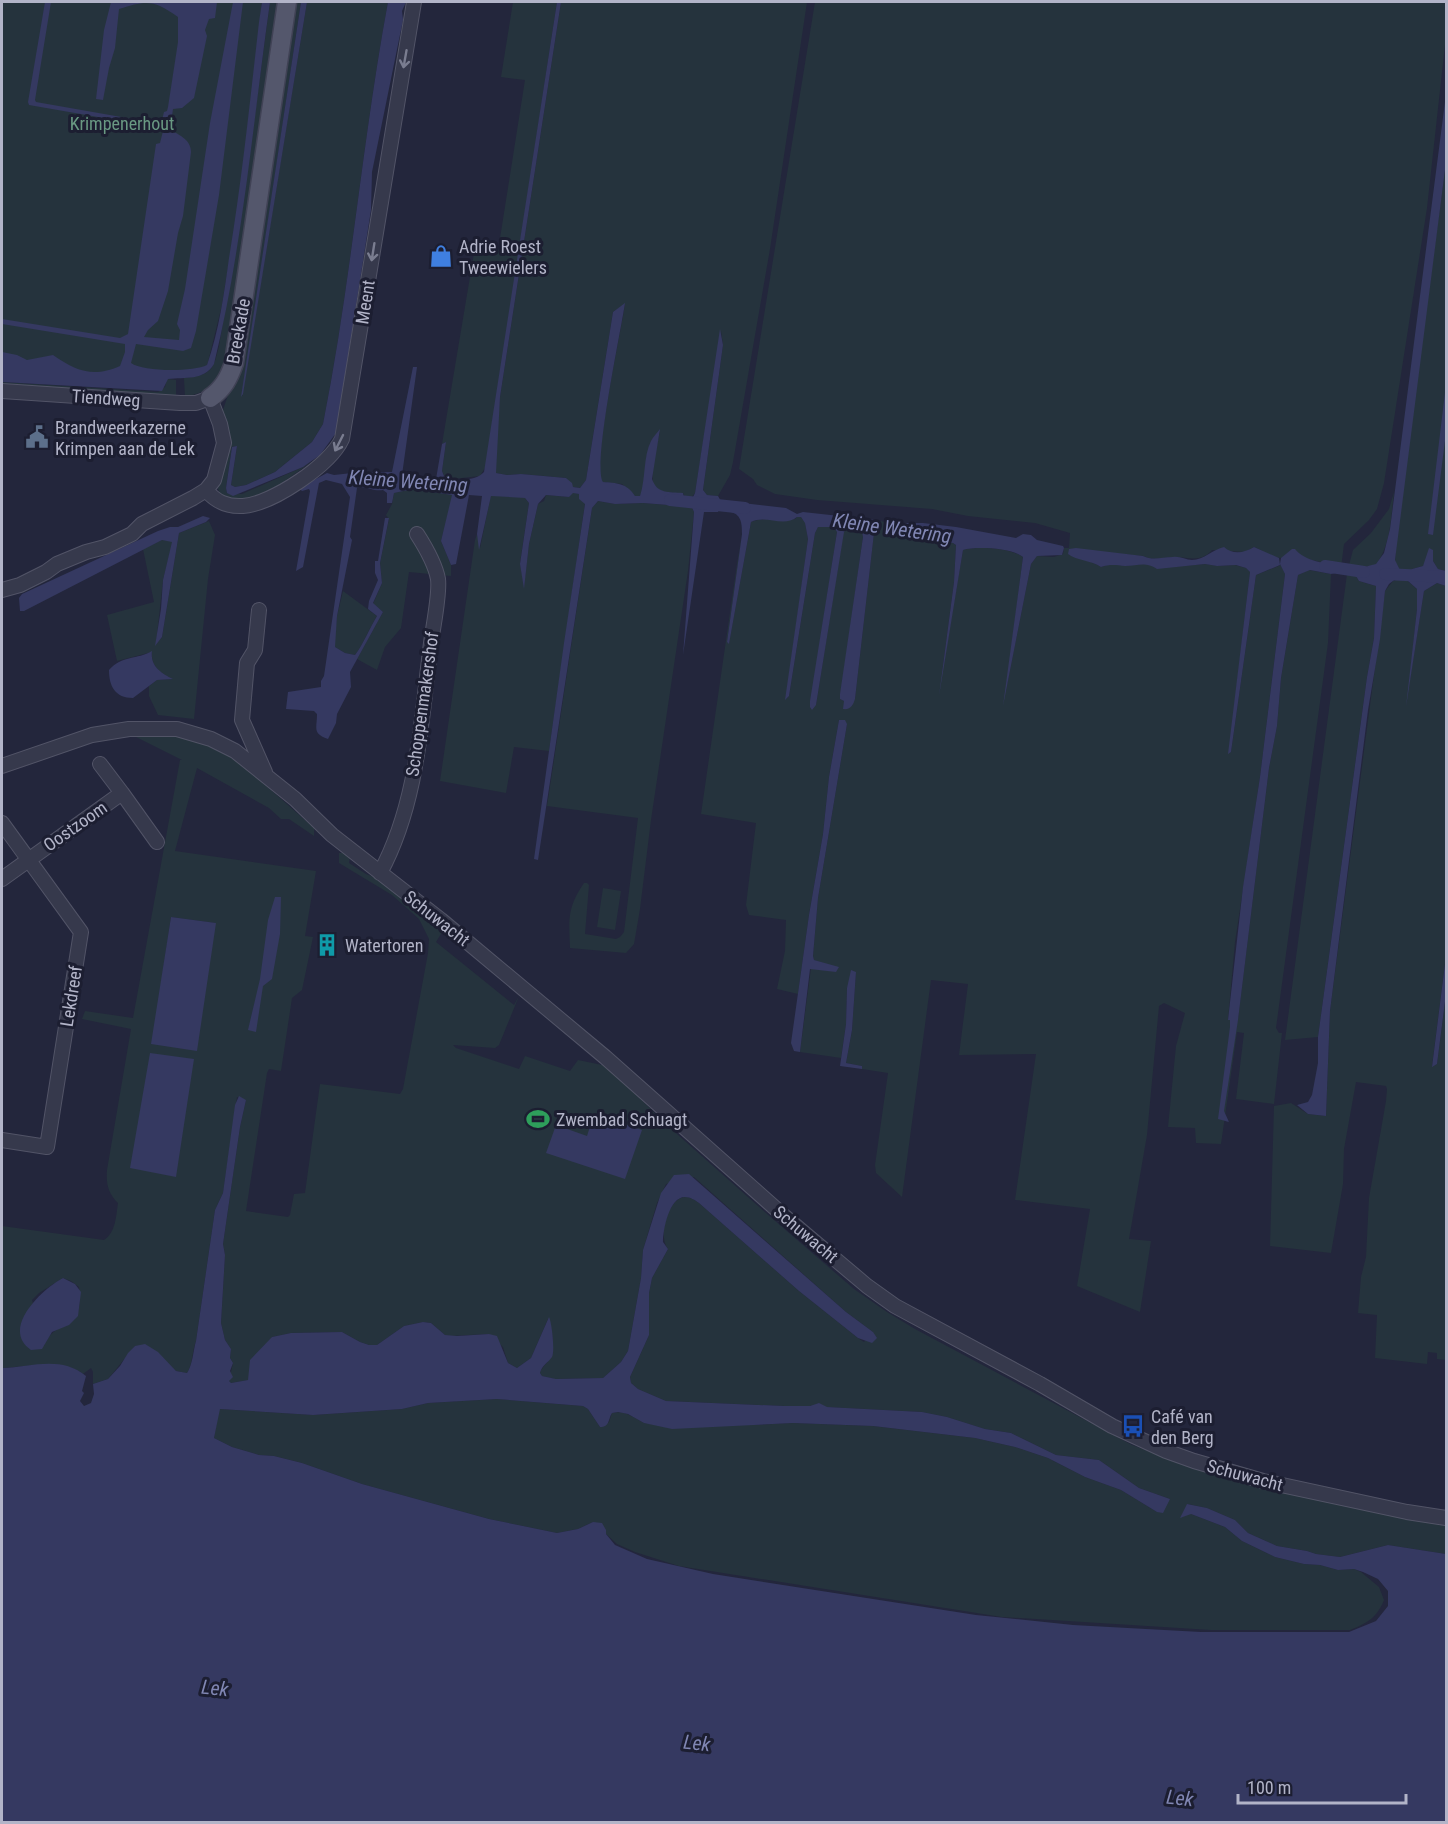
<svg xmlns="http://www.w3.org/2000/svg" width="1448" height="1824" viewBox="0 0 1448 1824" font-family="'Roboto Condensed',sans-serif">
  <style>
    .green { fill: #25333d; fill-rule: evenodd }
    .water { fill: #353961 }
    .lines { fill: none; stroke-linecap: round; stroke-linejoin: round }
    .canal { stroke: #353961; stroke-width: 12 }
    .minor-casing { stroke: #525467; stroke-width: 16 }
    .major-casing { stroke: #404255; stroke-width: 21 }
    .minor { stroke: #36394c; stroke-width: 14 }
    .major { stroke: #54576c; stroke-width: 18 }
    .oneway { stroke: #7a7d90 }
    .labels { text-anchor: middle; dominant-baseline: central; stroke-width: 6; stroke-linejoin: round; paint-order: stroke }
    .park-label { font-size: 18px; fill: #699983; stroke: #1c1e31 }
    .poi-label { font-size: 18px; fill: #b2b4c8; stroke: #1c1e31; text-anchor: start }
    .street-label { font-size: 18px; fill: #b2b4c8; stroke: #1c1e31 }
    .water-label { font-size: 20px; font-style: italic; fill: #8187b4; stroke: #1c1e31 }
  </style>
  <rect width="100%" height="100%" fill="#23263c"/>
  <path class="green" d="M2 2H262L241 187 222 305 207 366 200 369 197 373 146 378 2 369Z
    M270 2H281L227 367C212 387 210 391 185 397L184 378C211 375 213 371 219 346L244 195Z
    M292 2H301L242 396 307 2H388C362 142 351 284 323 424L312 442 275 472 246 485 235 487 231 485 237 446 232 447 226 488 227 493 242 494 303 467 313 461 265 495 259 498 228 501 221 495 218 489 222 413 229 392Z
    M513 2H557L486 466 480 476 453 479 444 476 442 471 446 442 442 444 475 247 498 251 525 80 501 77Z
    M561 2H807L770 249 733 462 730 475 718 496 707 495 703 490 723 345 721 331 695 493 690 499H686L683 493C675 493 661 494 655 487 648 479 658 442 660 431L647 456 645 483 640 496H635L622 484 602 482C592 465 621 332 625 304L613 312 586 480 580 488 573 487 566 478 521 474 507 475 496 473 495 454 500 397Z
    M815 2H1446V36L1427 208 1384 483 1377 509 1369 520 1344 544 1341 568C1321 561 1301 557 1281 558 1273 558 1262 550 1254 547L1245 552 1212 550C1200 564 1187 556 1172 557 1161 558 1154 561 1143 556L1069 549C1082 563 1087 558 1101 567L1111 564 1127 566 1139 563 1182 566 1205 564 1217 566 1235 565 1246 568 1250 572 1229 753 1231 752 1256 575 1281 565 1285 574 1260 777 1235 942 1228 1020 1238 1019 1269 768 1277 726 1281 678 1298 575 1309 570 1331 574 1328 643 1276 1028 1279 1033H1282L1274 1104 1236 1099 1244 1033 1237 1032 1221 1144 1196 1143 1195 1128 1168 1127 1176 1046 1185 1013 1164 1003 1159 1006 1147 1135 1129 1239 1151 1241 1140 1312 1077 1286 1090 1209 1015 1200 1036 1054 959 1055 968 984 931 980 902 1197 876 1173 875 1165 888 1073 862 1069V1066L846 1063 852 1030 856 972 847 988 846 1024 841 1058 800 1052 811 968H839L814 960 813 956 818 898 847 724 839 720 829 777 823 834 809 915 798 994 777 989 785 951 786 920 749 915 746 905 756 823 701 814 737 564 742 534 727 642 729 643 751 522C761 517 782 520 795 519L797 517H801L805 522 808 539 786 699 789 696 815 533 818 527H835L837 532 810 707 816 705 842 541 843 532 847 529 862 532 863 537 840 699 844 701V709H847L855 699 874 532 879 523 876 520 889 523 885 526 887 534C909 540 931 540 953 543L956 545 954 582 942 673 963 550C977 546 1011 548 1023 557L1006 690 1031 564 1037 556 1054 557 1063 554 1064 548H1069L1070 533 1035 523 968 516 932 509 817 500 775 494 757 485 753 479 739 469Z
    M1446 162V571L1438 569 1433 561V550L1423 566 1412 569 1409 573 1402 574 1395 561 1398 522Z
    M167 379 176 380V397L2 387V382L158 392 165 387Z
    M413 489 453 495 441 541 451 565V576L409 572 401 628 385 647 377 670 357 659 383 612 373 604 382 583 380 563 389 519 386 515 392 504 394 493Z
    M572 492 579 494 585 503 549 751 514 747 506 793 440 781 475 540 477 534 480 548 491 495 521 497 525 498 529 503 520 563 524 586 529 544 538 504 544 501 546 495 569 497Z
    M1394 492C1391 517 1391 544 1376 565 1366 566 1357 570 1348 569L1353 550 1371 533 1389 509Z
    M598 501 615 504 643 503 681 506 685 503H690L694 512 688 571 651 820 640 909 634 944 626 953 570 948C569 919 567 908 584 883H587L589 885 585 934 616 939 620 937 624 932 638 818 547 806 592 508Z
    M209 521 215 535 208 579 194 719 158 715 149 696V686L157 680 172 679C161 673 150 666 152 652L117 661 107 615 154 602 143 549 162 540 173 541 163 580 156 644 162 637 179 533Z
    M1347 574 1356 576 1359 581 1376 586 1374 638 1367 677 1318 1037 1285 1040Z
    M1404 578 1417 589V609L1409 686 1424 591 1437 583 1446 586V956L1432 1066 1437 1064 1446 994V1360L1437 1359V1353L1428 1352 1427 1364 1375 1358 1377 1315 1358 1313 1361 1277 1366 1257 1369 1198 1386 1101 1387 1089 1386 1086 1356 1082 1344 1149 1343 1184 1331 1253 1270 1246 1274 1106 1291 1103 1308 1114 1326 1116 1330 1011 1385 591 1393 581Z
    M343 591 377 616C369 629 364 643 355 655L345 653 335 647 334 643 337 616Z
    M128 733H169L211 744 229 753 314 828V836L289 819H281L269 808 197 768 175 851 316 871 305 936 313 937 302 990 292 998 281 1071 269 1069 267 1073 246 1211 288 1217 290 1215 294 1194 305 1193 320 1084 400 1094 403 1089 428 953 429 939 419 919 392 895 339 863V853H345L350 857 349 863 366 874 379 879 444 929 436 942 514 1005 519 996 499 1045 495 1048 453 1045 456 1048 519 1069 525 1056 570 1071 578 1060 607 1066 668 1126 766 1213 854 1289 887 1312 915 1329 1132 1445 1190 1467 1244 1482 1446 1524V1554L1388 1545 1340 1557 1316 1554 1307 1551 1277 1546 1248 1533 1235 1520 1207 1508 1188 1504 1191 1514 1225 1527 1242 1541 1275 1557 1304 1564 1320 1565 1338 1570 1354 1569 1361 1572 1379 1587 1384 1600C1377 1618 1367 1623 1350 1630H1211L1002 1617 679 1566 635 1552 617 1544 593 1522 578 1529 557 1533 489 1519 362 1484 302 1463 274 1456 259 1455 232 1447 214 1438 219 1409 313 1415 402 1409 428 1403 497 1399 583 1406 588 1409 600 1427 609 1422 612 1413C624 1410 633 1417 644 1423L753 1425 793 1423 873 1426 975 1438 1015 1447 1048 1458 1085 1477 1121 1490 1157 1512 1170 1499 1139 1488 1099 1460 1056 1455 1011 1433 985 1429 947 1417 922 1412 826 1407 819 1404 810 1406H784L666 1401 638 1389 631 1383 630 1377 649 1335V1293L652 1278 668 1249C657 1235 669 1196 686 1197 690 1197 695 1200 699 1203L799 1291 858 1338 864 1342 873 1332 846 1312 694 1177 666 1184 657 1203 643 1250 641 1278 628 1351 621 1362 603 1378 555 1379 542 1376 540 1373C542 1366 548 1363 551 1357 555 1351 552 1324 548 1319L531 1358 517 1368 508 1363 503 1347 489 1334 450 1336 445 1335 431 1323 423 1322 404 1326 377 1345H369L360 1342 342 1332 291 1333 272 1337 249 1380 231 1383 229 1381 233 1363 230 1358 231 1349 225 1340 221 1323 225 1255 223 1244 240 1127 246 1100 237 1097 223 1193 215 1210 196 1341C192 1351 193 1364 187 1373L176 1371 167 1363 135 1346 108 1379 93 1384V1372L91 1368 83 1374C66 1359 24 1367 2 1368V1226L104 1240C116 1232 116 1216 118 1203 108 1193 106 1184 107 1170L131 1029 82 1019 85 1011 133 1018 180 760H182ZM171 917 215 923 162 977ZM63 1278 71 1281 79 1287C84 1339 58 1313 44 1346L32 1300 39 1293Z
    M603 888 621 891 615 930 597 927Z"/>
  <path class="water" d="M45 2H51L35 100 36 102 161 124 164 112 167 111 168 107 178 42V17C154 0 147 0 119 9L115 48 109 68 103 100 96 99 104 30 111 2H217L215 18 209 19 205 30 207 36 194 98 182 108 173 109 170 130C180 135 191 140 191 152L183 216 178 233 168 291 158 321 148 330 144 337 179 340 180 330 177 324 185 289 210 123 233 2H243L219 195 196 331 191 348 183 351 136 344 131 363C143 372 193 372 207 365 219 331 224 294 229 258 242 180 250 101 259 22L262 2H270C253 122 243 245 214 364 204 381 185 377 168 379L162 391 2 382V352L17 355 27 360 53 355C76 371 93 378 120 366L125 352V344L2 324V319L120 338 128 334 156 144 160 143 163 131 161 128 29 105 28 102Z
    M301 2H307L243 394 241 397Z
    M388 2H406L402 11 403 20 372 172 371 210 336 433 320 455 303 467 233 496 227 493 226 488 232 447 237 446 231 485 235 487 246 485 275 472 312 442 323 424C351 284 362 142 388 2Z
    M557 2H561L500 397 496 473 507 475 521 474 566 478 572 483 573 487 580 488 586 480 613 312 625 303C621 331 592 466 603 482 616 483 627 483 635 496H640C646 478 643 457 651 441 653 437 657 433 660 429L652 479C657 494 669 492 683 493L685 503 681 506 643 503 615 504 598 501 592 508 538 860 534 859 564 643 585 504 579 499V494L573 493 569 497 546 495 538 504 529 544 524 589 520 564 529 503 525 498 491 496 479 550 477 534 482 496 469 495 456 564 451 565 441 541 452 495 413 489 394 493 392 503H387V493L383 490C373 492 366 485 357 488L350 537 352 540 337 616 335 647 345 653 355 655C364 643 369 629 377 616L368 609 369 601 378 580 375 573V561H378L385 518H389L380 563 382 583 373 603 383 612 350 672 351 687 337 714 336 723 328 739C312 733 317 729 317 714L314 711 286 709 288 692 321 687V681L324 676 350 497 342 484 326 480 319 483 303 567 296 571 310 491 309 489 302 491 299 488 327 473 334 475 361 472H392L413 367H417L402 475 436 479 442 444 446 442 442 471 444 476C455 480 475 482 484 472Z
    M1446 94V162L1395 560 1402 574 1389 584 1385 591 1380 639 1368 710 1330 1011 1326 1116 1308 1114 1297 1105 1308 1102 1312 1095 1318 1063V1037L1367 677 1374 638 1376 586 1359 581 1356 576 1347 574 1348 569C1357 570 1367 566 1376 564L1384 553 1390 529Z
    M720 329 723 345 703 490 707 495 718 496 722 503 718 512H704L683 655 694 512 690 503 695 493Z
    M1446 384V433L1433 535 1428 534Z
    M734 502 786 508 797 514 803 512 876 520 879 522 878 527 874 533 855 699C853 705 851 710 843 709L844 701 840 699V694L863 537 862 532 847 529 844 532 816 705 812 710 810 707V701L837 532 834 527H818L815 533 789 696 785 700 808 539 805 523 801 517H797C783 528 766 514 751 522L729 644 727 642 742 534C742 525 742 515 731 512V505Z
    M203 516 210 518 206 522 179 533 162 637 155 646 161 609 163 580 172 542 162 540 24 611H20L19 598 22 594 158 531 170 527H178Z
    M889 523H923L956 527 1016 538 1023 534 1031 535 1037 540 1063 546 1064 548 1062 555 1037 556 1031 564 1003 706 1023 557C1012 548 977 546 963 550L939 696 954 582 956 545 953 543 916 540 887 534 885 525Z
    M1224 547C1233 555 1244 553 1254 547L1279 558 1280 565 1256 575 1231 752 1228 754 1250 572 1246 568 1236 565 1217 566 1205 564 1157 569C1145 561 1138 566 1125 566 1116 565 1110 564 1101 567 1091 560 1077 561 1068 554L1069 549 1076 548 1143 556C1154 561 1161 557 1173 557 1180 556 1186 560 1192 560 1204 560 1213 549 1224 547Z
    M1429 548 1433 550V561L1438 569 1446 571V586L1437 583 1424 591 1406 707 1417 609V589L1408 581 1402 579 1412 569 1423 566Z
    M1292 549H1295C1305 562 1326 562 1341 568L1340 572 1331 574 1310 570 1298 575 1281 678 1277 726 1269 768 1238 1020 1224 1111 1229 1122 1218 1119 1230 1027V1020H1228L1243 887 1260 777 1285 574 1280 564 1281 558Z
    M152 651C150 666 161 673 173 679L157 680 133 698C115 698 109 686 109 670 122 655 137 660 152 651Z
    M839 720H845L847 724 818 898 813 956 814 960 839 967 836 972 810 969 800 1052 794 1051 791 1043 809 915 823 834 829 777Z
    M275 897H281L280 934 272 979 263 986 256 1032 248 1030 260 979 268 920Z
    M171 917 216 923 197 1051 151 1044Z
    M1446 956V994L1437 1064 1432 1067Z
    M851 970 856 972 852 1030 846 1063 862 1066V1069L840 1066 846 1024 847 988Z
    M150 1053 194 1059 176 1177 130 1168Z
    M239 1096 246 1100 240 1127 223 1244 225 1255 221 1323 225 1340 231 1349 230 1358 233 1363 230 1371 233 1377 229 1381 231 1383 248 1380 250 1360 272 1337 291 1333 342 1332 360 1342 369 1345H377L404 1326 423 1322 431 1323 445 1335 457 1336 489 1334 497 1336 508 1363 517 1368 531 1358 549 1317C552 1323 555 1352 552 1357 548 1363 542 1365 540 1373L542 1376 556 1379 603 1378 621 1362 628 1351 641 1278 643 1250 661 1193 674 1175 689 1174 846 1312 873 1332 877 1338 872 1343 858 1338 799 1291 699 1203C695 1200 690 1197 685 1197 669 1197 663 1230 663 1242L668 1249 652 1278 649 1293V1335L630 1377 631 1383 638 1389 666 1401 784 1406H810L819 1403 827 1407 922 1412 947 1417 985 1429 1011 1433 1056 1455 1099 1460 1139 1488 1170 1499 1163 1513 1157 1512 1121 1490 1085 1477 1048 1458 1015 1447 975 1438 873 1426 793 1423 672 1429 644 1423 628 1414 618 1412 612 1413C608 1419 610 1427 600 1427L588 1409 583 1406 497 1399 428 1403 402 1409 313 1415 220 1409 214 1438 232 1447 259 1455 274 1456 302 1463 362 1484 489 1519 557 1533 578 1529 593 1522 602 1523 606 1530V1534L615 1545 647 1559 713 1574 976 1615 1073 1625 1201 1632H1349L1376 1621 1388 1606V1591L1378 1579 1363 1572 1354 1569 1338 1570 1320 1565 1304 1564 1275 1557 1242 1541 1225 1527 1191 1514 1180 1518 1187 1504 1207 1508 1235 1520 1248 1533 1277 1546 1307 1551 1316 1554 1340 1557 1388 1545 1446 1554V1822H2V1368C31 1367 61 1355 86 1376L82 1391 84 1393 80 1401 84 1406 91 1403 94 1394 93 1384 108 1379 120 1366 128 1353 135 1346 145 1344 158 1352 176 1371 187 1373C193 1364 193 1351 196 1341L215 1210 223 1193 235 1105Z
    M594 1114 642 1130 625 1179 546 1153 556 1125 587 1136Z
    M63 1278 75 1284 81 1292 78 1316 69 1325 52 1332 42 1349 31 1350C0 1329 42 1289 63 1278Z"/>
  <g class="lines">
    <path class="canal" d="M670 500 745 508
      M1325 566 1364 572
      M1385 574 1446 577"/>
    <g class="minor-casing">
      <path id="minor" d="M2 391 180 403H196L210 398 220 424 224 443 214 480 206 490 193 498 142 524 132 534 105 547 86 552 57 564 46 572 20 585 2 590
        M206 490C216 502 227 507 243 506 272 504 330 465 342 439L414 2
        M259 610 255 650 247 663 242 720 265 772
        M100 764 122 793
        M2 766 92 735 129 729H177L211 739 235 751 295 799 332 835 441 920 605 1057 784 1216 867 1286 895 1306 1040 1384 1112 1426 1166 1451 1194 1461 1263 1481 1407 1512 1446 1518
        M2 823 81 932 47 1147 2 1140
        M380 873C418 803 421 721 431 643 433 627 440 594 438 579 435 563 426 548 417 534
        M2 879 122 793 157 842"/>
    </g>
    <g class="major-casing">
      <path id="major" d="M210 398C223 389 229 378 234 363L287 2"/>
    </g>
    <use href="#minor" class="minor"/>
    <use href="#major" class="major"/>
  </g>
  <defs><path id="oneway-shaft" d="M-6 0H5M1.5-3L5.5 0L1.5 3" fill="none" stroke-width="1.6" stroke-linecap="round" stroke-linejoin="round" transform="scale(1.5)"/></defs>
  <g class="oneway">
    <use href="#oneway-shaft" transform="translate(405 59) rotate(100)"/>
    <use href="#oneway-shaft" transform="translate(373 252) rotate(99)"/>
    <use href="#oneway-shaft" transform="translate(339 443) rotate(117)"/>
  </g>
  <defs>
    <g id="shop-bare" transform="scale(1.8)"><path d="M-5-2.5h2.3a2.7 3.5 0 0 1 5.4 0H5L5.5 6h-11ZM-1.5-2.5h3a1.5 2.3 0 0 0-3 0Z" fill="#3f7fe0" stroke="#1c1e31" stroke-width="2.5" paint-order="stroke"/></g>
    <g id="civic-bare" transform="scale(1.8)"><path d="M-.6-6.5H3V-4.5H.6V-3L4-1V1h2V6H-6V1h2V-1L-.6-3ZM-1.2 2.5V6h2.4V2.5Z" fill="#5c6f8a" stroke="#1c1e31" stroke-width="2.5" paint-order="stroke"/></g>
    <g id="building-bare" transform="scale(1.8)"><path d="M-4-6H4V6H1V3H-1V6H-4ZM-2.5-4.3h1.7v1.8h-1.7ZM.8-4.3h1.7v1.8H.8ZM-2.5-1h1.7V.8h-1.7ZM.8-1h1.7V.8H.8Z" fill="#0f9aa8" stroke="#1c1e31" stroke-width="2.5" paint-order="stroke"/></g>
    <g id="stadium-bare" transform="scale(1.8)"><path d="M0-5a6.5 5 0 1 0 0 10a6.5 5 0 1 0 0-10ZM-3.5-1.8h7v3.6h-7Z" fill="#2e9e5b" stroke="#1c1e31" stroke-width="2.5" paint-order="stroke"/></g>
    <g id="bus-bare" transform="scale(1.8)"><path d="M-5-6H5V4H4V6H2V4H-2V6H-4V4H-5ZM-3.5-4V0h7V-4ZM-3.5 1.2v1.5H-2V1.2ZM2 1.2v1.5H3.5V1.2Z" fill="#1a4fb4" stroke="#1c1e31" stroke-width="2.5" paint-order="stroke"/></g>
  </defs>
  <g fill-rule="evenodd">
    <use href="#shop-bare" x="441" y="256"/>
    <use href="#civic-bare" x="37" y="437"/>
    <use href="#building-bare" x="327" y="945"/>
    <use href="#stadium-bare" x="538" y="1119"/>
    <use href="#bus-bare" x="1133" y="1426"/>
  </g>
  <g class="labels">
    <g class="park-label">
      <text x="122" y="123">Krimpenerhout</text>
    </g>
    <g class="poi-label">
      <text x="459" y="246">Adrie Roest<tspan x="459" dy="21">Tweewielers</tspan></text>
      <text x="55" y="427">Brandweerkazerne<tspan x="55" dy="21">Krimpen aan de Lek</tspan></text>
      <text x="345" y="945">Watertoren</text>
      <text x="556" y="1119">Zwembad Schuagt</text>
      <text x="1151" y="1416">Café van<tspan x="1151" dy="21">den Berg</tspan></text>
    </g>
    <g class="street-label">
      <text transform="translate(365 302) rotate(-81)">Meent</text>
      <text transform="translate(238 331) rotate(-80)">Breekade</text>
      <text transform="translate(106 398) rotate(4)">Tiendweg</text>
      <text transform="translate(422 704) rotate(-82)">Schoppenmakershof</text>
      <text transform="translate(75 826) rotate(-35)">Oostzoom</text>
      <text transform="translate(437 918) rotate(38)">Schuwacht</text>
      <text transform="translate(71 996) rotate(-81)">Lekdreef</text>
      <text transform="translate(806 1234) rotate(40)">Schuwacht</text>
      <text transform="translate(1245 1475) rotate(15)">Schuwacht</text>
    </g>
    <g class="water-label">
      <text transform="translate(408 481) rotate(4)">Kleine Wetering</text>
      <text transform="translate(892 528) rotate(8)">Kleine Wetering</text>
      <text transform="translate(215 1688) rotate(6)">Lek</text>
      <text transform="translate(697 1743) rotate(6)">Lek</text>
      <text transform="translate(1180 1798) rotate(6)">Lek</text>
    </g>
  </g>
  <rect width="1448" height="1824" fill="none" stroke="#b2b4c8" stroke-width="6"/>
  <path d="M1238 1794v9h168v-9" fill="none" stroke="#b2b4c8" stroke-width="3"/>
  <text x="1247" y="1794" font-size="18" fill="#b2b4c8" stroke="#1c1e31" stroke-width="4.5" paint-order="stroke">100 m</text>
</svg>
